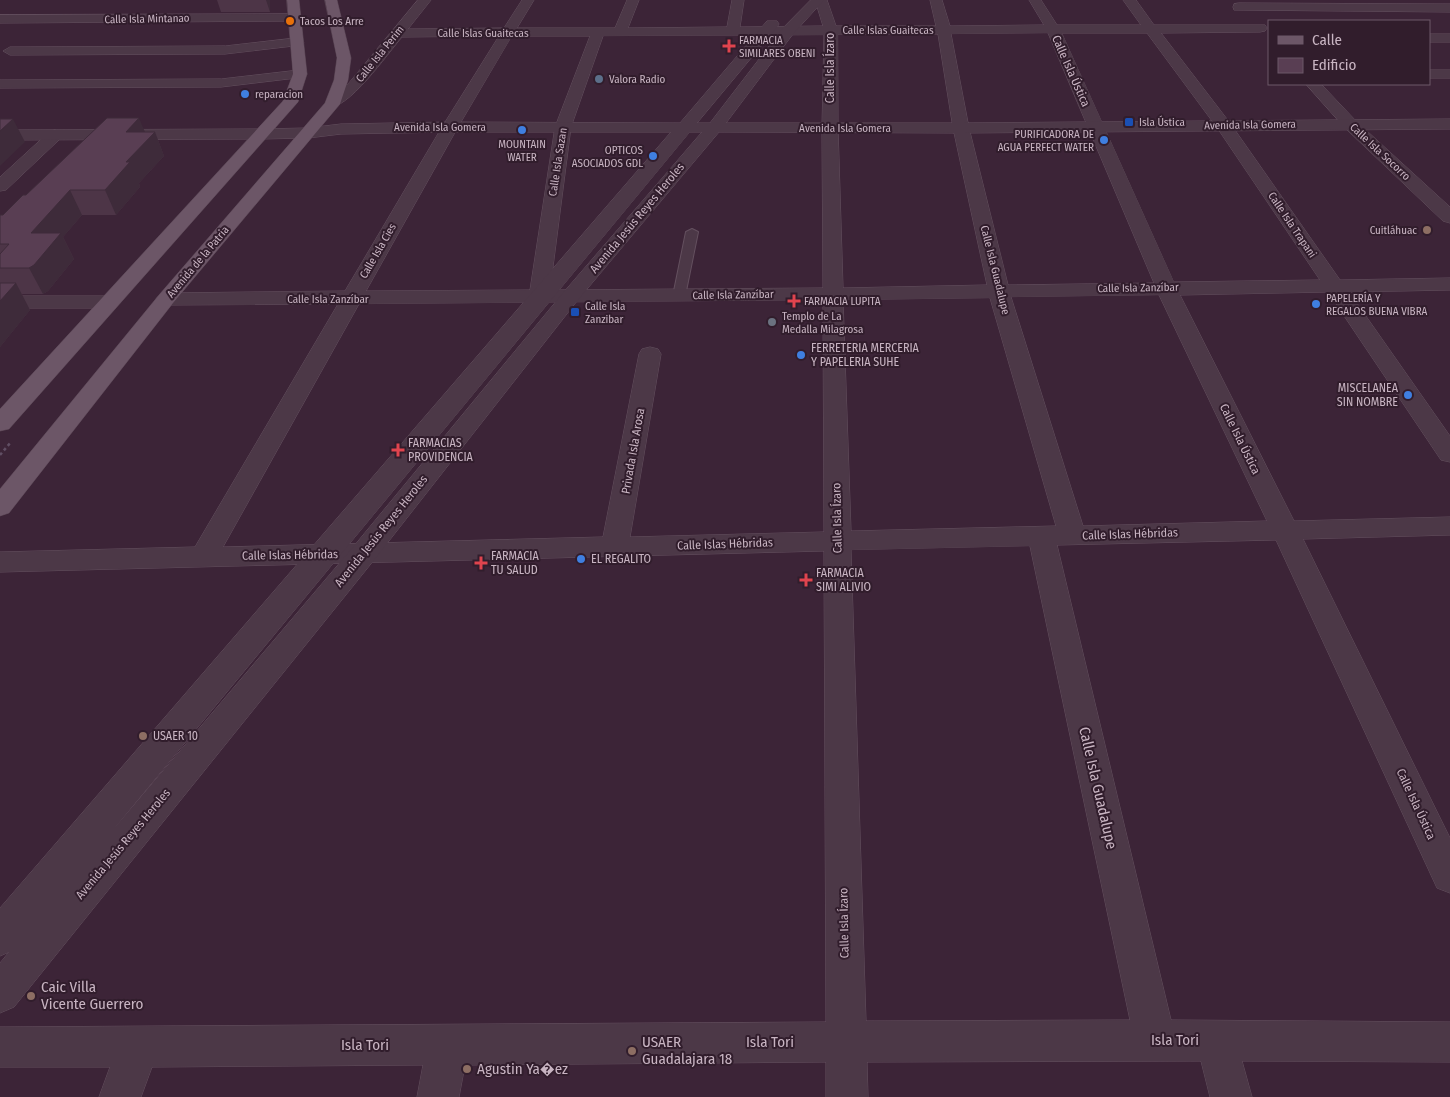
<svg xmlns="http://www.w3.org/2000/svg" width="1450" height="1097" viewBox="0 0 1450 1097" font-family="'Fira Sans Condensed',sans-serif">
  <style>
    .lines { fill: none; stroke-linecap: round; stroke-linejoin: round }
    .service-casing { stroke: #64505f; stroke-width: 2 }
    .minor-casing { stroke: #64505f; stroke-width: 1 }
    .tertiary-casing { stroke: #64505f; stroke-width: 1 }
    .primary-casing { stroke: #554150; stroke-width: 1 }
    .path { stroke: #614f64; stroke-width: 2.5; stroke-dasharray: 3 3; stroke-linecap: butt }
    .service { fill: #4c3847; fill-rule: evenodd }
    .minor { fill: #4c3847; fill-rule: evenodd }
    .tertiary { fill: #4c3847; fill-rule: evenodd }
    .primary { fill: #6c5667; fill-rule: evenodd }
    .wall { fill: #4d3547 }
    .shaded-wall { fill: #3e2b3a }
    .building { fill: #593e53; stroke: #3e2b3a }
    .food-dot { fill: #e8710a; stroke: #311d2c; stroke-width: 2 }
    .health-dot { fill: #e0444e; stroke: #311d2c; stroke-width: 2 }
    .service-dot { fill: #5c6f8a; stroke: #311d2c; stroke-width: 2 }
    .shop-dot { fill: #3f7fe0; stroke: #311d2c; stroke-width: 2 }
    .transit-dot { fill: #1a4fb4; stroke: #311d2c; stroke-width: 2 }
    .education-dot { fill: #8d6e63; stroke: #311d2c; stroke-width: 2 }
    .worship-dot { fill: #6b7280; stroke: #311d2c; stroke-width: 2 }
    .labels { text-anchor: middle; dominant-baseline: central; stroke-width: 4; stroke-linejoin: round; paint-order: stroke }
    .far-street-label { font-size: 11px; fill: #c8b4c2; stroke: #311d2c }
    .far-poi-label { font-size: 11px; fill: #c8b4c2; stroke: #311d2c; text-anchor: start }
    .street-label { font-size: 12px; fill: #c8b4c2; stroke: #311d2c }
    .poi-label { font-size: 12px; fill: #c8b4c2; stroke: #311d2c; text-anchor: start }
    .near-street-label { font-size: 15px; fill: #c8b4c2; stroke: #311d2c }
    .near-poi-label { font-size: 15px; fill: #c8b4c2; stroke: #311d2c; text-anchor: start }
  </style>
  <rect width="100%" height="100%" fill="#3c2437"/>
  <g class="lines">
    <g class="service-casing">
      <path id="service" d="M692 229 698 232 685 296 679 300 673 296 686 232Z"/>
    </g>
    <g class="minor-casing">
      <path id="minor" d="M418 0H431L408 29 504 28 522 0H534L517 28H615L627 0H639L628 28 727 27 732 0H744L740 27 823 26 815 0H827L836 26H936L930 0H942L950 26 1044 25 1029 0H1041L1057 25H1141L1123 0H1136L1154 25H1265L1267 28 1265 31 1260 32 1161 33 1230 123 1340 280 1450 278V290L1349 292 1450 436V462L1441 460 1328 292 1180 295 1294 521 1450 517V535L1303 539 1450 838V893L1437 888 1276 540 1057 545 1171 1020 1450 1022V1062L1242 1061 1252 1097H1210L1201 1061 867 1062 868 1097H826V1062L465 1065 459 1097H417L423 1065 152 1067 141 1097H99L110 1067H0V1027L826 1022 824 551 0 572V552L195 547 338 304 166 305 159 303 156 299 159 295 166 293 345 291 442 127 499 36 402 37C388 53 347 112 327 107L324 104 327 101 348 84ZM1048 33 1154 283 1008 285 969 128 951 34ZM1062 33H1147L1218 129 1320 280 1174 282ZM838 34H938L953 128 987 285 843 288 838 128ZM824 35 822 128 823 288 550 290 571 127 603 36ZM512 36H590L555 127 530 290 366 291 458 127ZM1159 295 1267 521 1083 526 1011 297ZM990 298 1056 526 851 531 843 300ZM823 300 824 532 630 537 661 354 658 349 650 347 642 349 639 354 603 537 223 547 359 304ZM1030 546 1130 1020 866 1021 851 550Z
        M1239 3 1450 4V12L1234 10 1233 7 1234 4Z
        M294 14 301 18 299 21 0 23V15Z
        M1429 34H1450V42H1429Z
        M297 38 304 42 302 45 225 54 10 55 3 51 10 47 225 46Z
        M300 70 305 71 307 74 305 77 221 87 0 88V80L221 79Z
        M1429 70H1450V78H1429Z
        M1306 84H1321L1356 121 1450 207V223L1443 221 1344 127Z
        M55 130 61 132 63 135 61 138 6 190 0 191V177L49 132Z
        M0 296H109L116 298 119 302 116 306 109 308H0Z"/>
    </g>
    <g class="tertiary-casing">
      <path id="tertiary" d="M811 0H824L793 34 726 123H961L1450 119V129L961 133 719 132 577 301 374 560 14 1007 0 1013V963L9 952 0 956V908L671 132H450L341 134 308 138 260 139 0 140V130L260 129 308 128 341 124 450 122 680 123 767 21H777L779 24 777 27 697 123H710L783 28ZM690 132H702L563 293 354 546 112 831Z"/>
    </g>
    <g class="primary-casing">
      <path id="primary" d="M287 0H299L307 74 298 102 9 429 0 431V409L283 101 293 74Z
        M325 0H337L351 58 348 80 340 104 173 303 9 513 0 516V489L159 295 325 103 334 80 337 58Z"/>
    </g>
    <path class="path" d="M0 455 11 442"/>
    <use href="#service" class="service"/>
    <use href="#minor" class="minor"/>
    <use href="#tertiary" class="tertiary"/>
    <use href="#primary" class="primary"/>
  </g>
  <path class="wall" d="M217 0H270V12H221Z
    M145 132H155L164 156 139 183 140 187 116 215H82L63 237 74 259 48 291 43 294H22L30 310 0 347V215H3L26 195Z"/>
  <path class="shaded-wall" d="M266 0H270V12Z
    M139 118 148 139 155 132 164 156 139 183 140 187 116 215 105 190 126 162V132Z
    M13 119 25 142 0 166V131Z
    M70 190 82 215 63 237 74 259 48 291 43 294 29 268 31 233Z
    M16 283 30 310 0 347V301Z"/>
  <path class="building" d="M107 118H139L126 132H155L126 162H130L105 190H70L31 233H61L34 265 29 268H0V254L9 244H0V215H3L23 195H26Z
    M0 119H13L0 131Z
    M0 283H16L0 301Z"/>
  <circle class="food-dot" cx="290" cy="21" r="5"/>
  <g class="health-dot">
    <path d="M726.5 38.5h5v5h5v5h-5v5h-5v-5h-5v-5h5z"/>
    <path d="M791.5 293.5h5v5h5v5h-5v5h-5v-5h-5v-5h5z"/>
    <path d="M395.5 442.5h5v5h5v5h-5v5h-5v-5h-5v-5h5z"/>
    <path d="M478.5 555.5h5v5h5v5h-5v5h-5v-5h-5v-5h5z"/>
    <path d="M803.5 572.5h5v5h5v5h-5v5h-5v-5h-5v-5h5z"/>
  </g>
  <circle class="service-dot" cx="599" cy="79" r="5"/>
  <g class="shop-dot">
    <circle cx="245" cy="94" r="5"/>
    <circle cx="522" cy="130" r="5"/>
    <circle cx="1104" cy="140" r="5"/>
    <circle cx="653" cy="156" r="5"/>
    <circle cx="1316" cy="304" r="5"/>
    <circle cx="801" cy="355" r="5"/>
    <circle cx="1408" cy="395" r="5"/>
    <circle cx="581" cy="559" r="5"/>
  </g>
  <g class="transit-dot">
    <rect x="1124" y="117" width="10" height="10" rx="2.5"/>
    <rect x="570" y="307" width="10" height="10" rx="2.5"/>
  </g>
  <g class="education-dot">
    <circle cx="1427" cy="230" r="5"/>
    <circle cx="143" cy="736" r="5"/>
    <circle cx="31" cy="996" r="5"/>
    <circle cx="632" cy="1051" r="5"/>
    <circle cx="467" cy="1069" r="5"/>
  </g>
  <circle class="worship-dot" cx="772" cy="322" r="5"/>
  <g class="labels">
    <g class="far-street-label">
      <text transform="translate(147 19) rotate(-1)">Calle Isla Mintanao</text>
      <text x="888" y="30">Calle Islas Guaitecas</text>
      <text x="483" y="33">Calle Islas Guaitecas</text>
      <text transform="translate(380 54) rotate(-51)">Calle Isla Perim</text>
      <text transform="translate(1250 125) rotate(-1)">Avenida Isla Gomera</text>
      <text x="440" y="127">Avenida Isla Gomera</text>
      <text x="845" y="128">Avenida Isla Gomera</text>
      <text transform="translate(1380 152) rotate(43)">Calle Isla Socorro</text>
      <text transform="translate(558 162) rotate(-81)">Calle Isla Sazan</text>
      <text transform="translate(1292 225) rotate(56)">Calle Isla Trapani</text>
      <text transform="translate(378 251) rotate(-60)">Calle Isla Cíes</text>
      <text transform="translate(198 262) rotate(-50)">Avenida de la Patria</text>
      <text transform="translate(995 270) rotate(76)">Calle Isla Guadalupe</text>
      <text transform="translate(1138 288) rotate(-1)">Calle Isla Zanzíbar</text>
      <text transform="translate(733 295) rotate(-1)">Calle Isla Zanzíbar</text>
      <text x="328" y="299">Calle Isla Zanzíbar</text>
    </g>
    <g class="far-poi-label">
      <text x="300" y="21">Tacos Los Arre</text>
      <text x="739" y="40">FARMACIA<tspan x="739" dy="13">SIMILARES OBENI</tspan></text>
      <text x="609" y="79">Valora Radio</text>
      <text x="255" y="94">reparacion</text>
      <text x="1139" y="122">Isla Ústica</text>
      <text x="1094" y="134" text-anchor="end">PURIFICADORA DE<tspan x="1094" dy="13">AGUA PERFECT WATER</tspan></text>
      <text x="522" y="144" text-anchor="middle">MOUNTAIN<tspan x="522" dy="13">WATER</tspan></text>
      <text x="643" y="150" text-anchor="end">OPTICOS<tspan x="643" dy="13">ASOCIADOS GDL</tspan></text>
      <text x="1417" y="230" text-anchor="end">Cuitláhuac</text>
      <text x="1326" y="298">PAPELERÍA Y<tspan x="1326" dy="13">REGALOS BUENA VIBRA</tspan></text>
      <text x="804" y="301">FARMACIA LUPITA</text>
      <text x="585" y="306">Calle Isla<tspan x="585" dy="13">Zanzibar</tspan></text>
      <text x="782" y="316">Templo de La<tspan x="782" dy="13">Medalla Milagrosa</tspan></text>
    </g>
    <g class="street-label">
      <text transform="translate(830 68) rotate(-90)">Calle Isla Ízaro</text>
      <text transform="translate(1071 71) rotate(66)">Calle Isla Ústica</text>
      <text transform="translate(637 218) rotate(-50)">Avenida Jesús Reyes Heroles</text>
      <text transform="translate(1240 439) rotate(64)">Calle Isla Ústica</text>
      <text transform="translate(633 451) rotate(-80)">Privada Isla Arosa</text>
      <text transform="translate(837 518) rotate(-91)">Calle Isla Ízaro</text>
      <text transform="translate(381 531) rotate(-51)">Avenida Jesús Reyes Heroles</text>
      <text transform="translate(1130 534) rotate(-2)">Calle Islas Hébridas</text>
      <text transform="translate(725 544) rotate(-2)">Calle Islas Hébridas</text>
      <text transform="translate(290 555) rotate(-1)">Calle Islas Hébridas</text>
      <text transform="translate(1416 804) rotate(65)">Calle Isla Ústica</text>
      <text transform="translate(123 844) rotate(-50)">Avenida Jesús Reyes Heroles</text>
      <text transform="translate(844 923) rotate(-91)">Calle Isla Ízaro</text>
    </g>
    <g class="poi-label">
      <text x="811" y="348">FERRETERIA MERCERIA<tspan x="811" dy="14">Y PAPELERIA SUHE</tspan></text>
      <text x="1398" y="388" text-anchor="end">MISCELANEA<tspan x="1398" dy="14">SIN NOMBRE</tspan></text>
      <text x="408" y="443">FARMACIAS<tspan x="408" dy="14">PROVIDENCIA</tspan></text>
      <text x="491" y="556">FARMACIA<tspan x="491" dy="14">TU SALUD</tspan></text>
      <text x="591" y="559">EL REGALITO</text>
      <text x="816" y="573">FARMACIA<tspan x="816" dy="14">SIMI ALIVIO</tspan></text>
      <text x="153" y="736">USAER 10</text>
    </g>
    <g class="near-street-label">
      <text transform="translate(1098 788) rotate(77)">Calle Isla Guadalupe</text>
      <text x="1175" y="1040">Isla Tori</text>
      <text x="770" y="1042">Isla Tori</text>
      <text x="365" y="1045">Isla Tori</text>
    </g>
    <g class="near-poi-label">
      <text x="41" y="987">Caic Villa<tspan x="41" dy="17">Vicente Guerrero</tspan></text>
      <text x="642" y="1042">USAER<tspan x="642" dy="17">Guadalajara 18</tspan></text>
      <text x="477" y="1069">Agustin Ya�ez</text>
    </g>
  </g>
  <rect x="1268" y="20" width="162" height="65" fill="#311d2c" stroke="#6d5968"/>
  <rect x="1278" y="36" width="25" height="8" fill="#6c5667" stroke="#6d5968"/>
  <text x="1312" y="45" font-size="15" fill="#c8b4c2">Calle</text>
  <rect x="1278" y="58" width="25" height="15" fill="#593e53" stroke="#6d5968"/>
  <text x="1312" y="70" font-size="15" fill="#c8b4c2">Edificio</text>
</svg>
